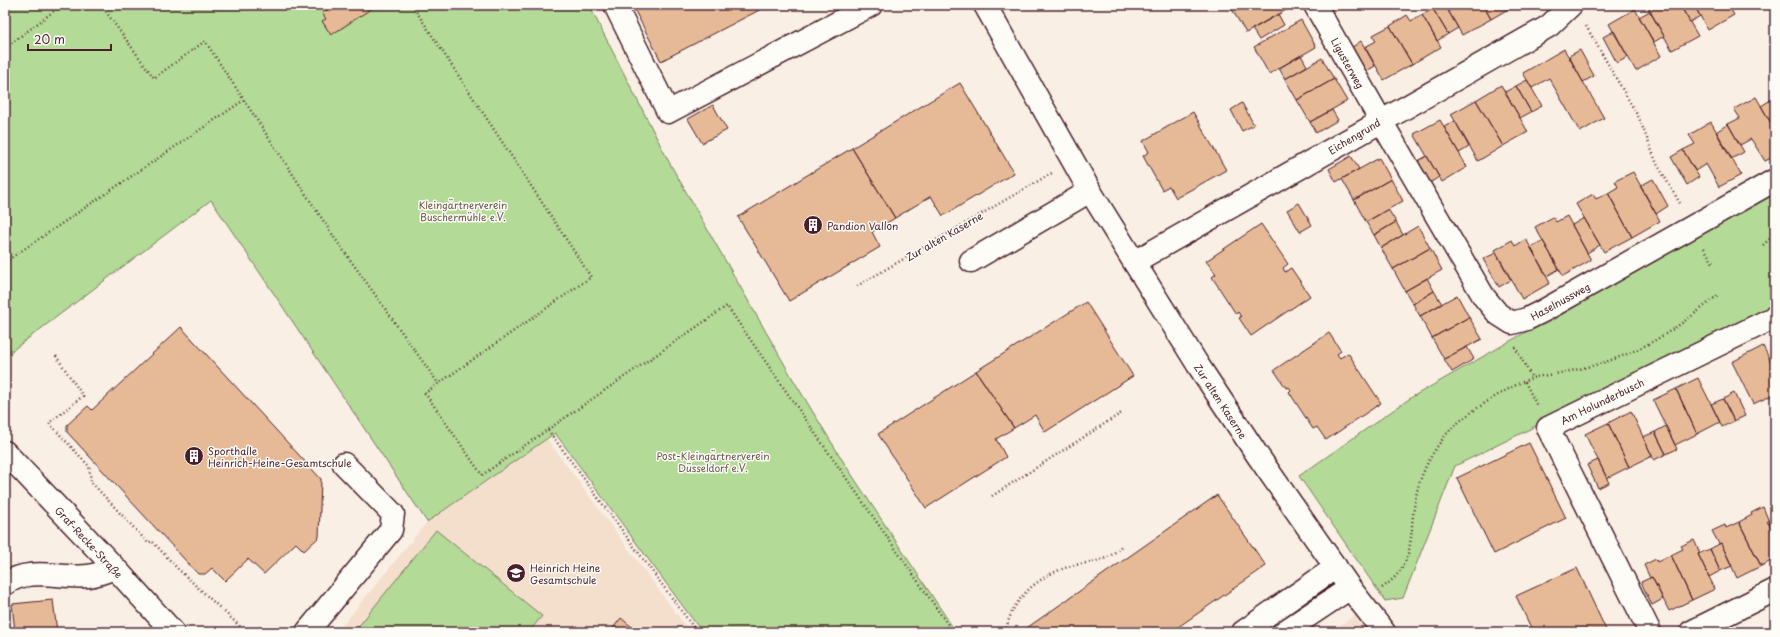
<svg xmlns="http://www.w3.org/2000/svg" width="1780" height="637" viewBox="0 0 1780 637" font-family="'Playpen Sans',sans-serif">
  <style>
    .built { fill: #f4dfcd }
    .green { fill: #b3da97; stroke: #7e7c61 }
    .building { fill: #e7ba97; stroke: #4a1f2b }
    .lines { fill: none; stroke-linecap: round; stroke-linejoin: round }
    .minor-casing { stroke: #4a1f2b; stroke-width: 25 }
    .path { stroke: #4a1f2b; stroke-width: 2.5; stroke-dasharray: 1 3; stroke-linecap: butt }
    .minor { stroke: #fdfcf7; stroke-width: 22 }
    .labels { text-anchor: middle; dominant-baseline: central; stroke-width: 3; stroke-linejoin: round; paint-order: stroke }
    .street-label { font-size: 10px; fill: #4a1f2b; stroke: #fdfcf7 }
    .park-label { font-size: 10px; fill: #6a574b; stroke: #fdfcf7 }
    .poi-label { font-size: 10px; fill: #4a1f2b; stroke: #fdfcf7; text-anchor: start }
  </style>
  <rect width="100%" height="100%" fill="#f9efe4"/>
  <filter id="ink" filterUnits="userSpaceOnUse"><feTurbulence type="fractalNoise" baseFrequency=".025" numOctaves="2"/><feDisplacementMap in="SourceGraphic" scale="8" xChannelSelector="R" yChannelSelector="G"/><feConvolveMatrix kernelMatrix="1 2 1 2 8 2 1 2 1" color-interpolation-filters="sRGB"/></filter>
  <g filter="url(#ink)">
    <path class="built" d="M547 439 690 632H337L427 522Z
      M1362 610 1379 632H1331Z"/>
    <path class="green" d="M5 5H589L669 162 794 381 846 466 956 632H702L555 433 427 522 211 200 5 356Z
      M1775 190V308L1455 466 1403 598 1385 601 1299 476 1412 397Z
      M436 530 542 616 529 632H354Z"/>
    <path class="building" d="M335 5H377L331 35 322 21 326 19 322 13Z
      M632 5H769L661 61Z
      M1233 5H1292L1293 6 1246 33 1230 6Z
      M1439 5H1445L1458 28 1448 34 1433 9Z
      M1445 5H1483L1491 19 1462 35Z
      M1483 5H1515L1491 19Z
      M1646 5H1680L1698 36 1672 50Z
      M1680 5H1694L1700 16 1690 22Z
      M1694 5H1728L1734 15 1708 30Z
      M1433 9 1448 34 1437 41 1422 15Z
      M1635 9 1661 56 1636 71 1609 24Z
      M1650 11 1664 36 1654 42 1639 17Z
      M1278 14 1284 25 1259 40 1252 29Z
      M1407 15 1411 21 1422 15 1441 47 1412 64 1390 26Z
      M1301 20 1316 47 1269 74 1254 47Z
      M1390 26 1412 64 1384 80 1365 47 1376 41 1373 35Z
      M1614 31 1628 57 1617 63 1603 37Z
      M1361 41 1375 66 1365 72 1351 48Z
      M1564 49 1604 118 1580 132 1549 78 1532 88 1523 73Z
      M1580 50 1594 76 1583 82 1569 56Z
      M1301 55 1307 66 1285 79 1279 68Z
      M1322 58 1334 79 1297 100 1285 79Z
      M1334 79 1347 101 1310 122 1297 100Z
      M1527 80 1542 106 1531 112 1516 86Z
      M960 83 1014 173 943 216 931 196 895 218 852 148Z
      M1501 85 1528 132 1503 146 1476 100Z
      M1516 86 1531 112 1520 118 1505 92Z
      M1756 97 1775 130V156L1765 161 1751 139 1740 145 1728 124 1740 118 1734 109Z
      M1774 98 1775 101V130L1761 106Z
      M1476 100 1503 146 1478 161 1451 114Z
      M1242 103 1254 125 1242 131 1231 110Z
      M713 105 727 130 702 143 688 119Z
      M1332 110 1338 120 1316 133 1310 122Z
      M1193 112 1226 170 1176 198 1169 186 1162 190 1143 156 1149 152 1143 141Z
      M1440 120 1467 167 1442 182 1414 134Z
      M1455 121 1469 147 1459 153 1444 127Z
      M1711 122 1741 175 1719 187 1706 164 1695 171 1683 150 1695 144 1689 135Z
      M1728 124 1744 152 1731 159 1716 132Z
      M852 148 895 218 872 232 880 247 789 301 738 217Z
      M1683 150 1699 177 1687 185 1671 157Z
      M1351 156 1359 169 1336 182 1329 169Z
      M1427 156 1439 177 1428 184 1416 162Z
      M1379 158 1391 179 1354 200 1342 179Z
      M1633 172 1660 221 1632 237 1608 193 1618 187 1615 181Z
      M1391 179 1403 201 1366 222 1354 200Z
      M1653 179 1668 206 1656 214 1640 186Z
      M1608 193 1632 237 1604 252 1576 204 1593 194 1596 199Z
      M1299 203 1312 225 1300 232 1287 210Z
      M1388 209 1396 222 1374 235 1366 222Z
      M1567 216 1591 260 1563 276 1535 227 1553 217 1556 222Z
      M1584 218 1600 245 1587 253 1572 225Z
      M1396 222 1403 235 1381 248 1374 235Z
      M1261 224 1288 264 1283 268 1285 272 1291 268 1310 296 1251 336 1239 318 1241 317 1238 312 1236 314 1212 277 1216 274 1206 261Z
      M1418 226 1430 248 1393 269 1381 248Z
      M1526 239 1550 283 1522 299 1495 250 1512 240 1515 246Z
      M1543 241 1559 269 1547 276 1531 248Z
      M1430 248 1442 270 1405 291 1393 269Z
      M1496 253 1511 280 1499 287 1483 259Z
      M1427 278 1434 291 1413 304 1405 291Z
      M1434 291 1442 304 1420 316 1413 304Z
      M1457 295 1469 317 1432 338 1420 316Z
      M1086 302 1133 376 1045 432 1035 415 1014 428 976 371Z
      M1469 317 1482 339 1444 359 1432 338Z
      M181 327 321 479 319 537 304 551 296 543 264 574 248 559 225 581 212 568 205 574H198L67 432V425L88 406 92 410Z
      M1329 333 1341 351 1337 354 1340 358 1348 353 1381 403 1326 440 1317 427 1313 429 1289 392 1291 390 1289 387 1286 388 1274 370Z
      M1763 346 1775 370V394L1753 404 1732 362Z
      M1467 347 1474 359 1452 372 1444 359Z
      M976 371 1014 428 996 439 1006 457 926 508 878 434Z
      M1698 378 1720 422 1697 434 1676 389Z
      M1676 389 1697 434 1675 445 1653 400Z
      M1734 393 1745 416 1734 421 1723 399Z
      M1723 399 1734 421 1722 427 1711 404Z
      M1631 411 1652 456 1629 467 1608 423Z
      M1608 423 1629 467 1607 478 1585 434Z
      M1666 426 1677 449 1666 454 1655 432Z
      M1655 432 1666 454 1654 460 1643 437Z
      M1529 443 1566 518 1494 554 1457 478Z
      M1598 460 1609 483 1598 488 1587 465Z
      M1217 495 1266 566 1171 632H1021Z
      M1763 507 1775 536V559L1761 566 1739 522 1752 515 1751 513Z
      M1775 517V536L1767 521Z
      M1739 522 1761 566 1737 578 1721 543 1719 544 1712 531 1725 525 1726 528Z
      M1694 540 1700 553 1698 554 1715 589 1692 600 1671 555 1683 549 1681 546Z
      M1721 543 1732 566 1720 571 1710 549Z
      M1710 549 1720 571 1709 577 1698 554Z
      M1671 555 1692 600 1669 611 1652 577 1650 578 1644 565 1656 559 1657 562Z
      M1577 568 1607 632H1533L1516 596Z
      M1652 577 1663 599 1652 605 1641 582Z
      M53 600 57 632H15L12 604Z
      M621 618 638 632H610Z"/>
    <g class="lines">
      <g class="minor-casing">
        <path id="minor" d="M615 5 668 112 871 5
          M985 5 1090 191 1198 365 1258 456 1350 588 1384 632
          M1315 5 1381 121 1484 297 1498 314 1512 323 1527 319 1543 311 1775 180
          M971 261 1090 191
          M1134 262 1549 26 1571 5
          M5 452 115 568 173 632
          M5 584C30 566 60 579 88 576 97 575 106 571 115 568
          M307 632 391 530 393 514 344 464
          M1243 632 1336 567
          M1284 632 1350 588
          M1650 632 1548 428 1775 317
          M1691 632 1775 590"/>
      </g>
      <path class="path" d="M101 5 154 78 205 41 336 240 438 383
        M412 5 591 277 425 393 482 475 727 306 953 632
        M1586 26 1639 118 1657 164 1681 205
        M5 48 62 5
        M1763 245 1775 234
        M1704 248 1713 263
        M5 262 244 100
        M857 286 1052 173
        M1515 347 1532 378
        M56 356 83 396 49 423 89 466 91 482 148 543 152 541 178 569 246 632
        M1525 382 1537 406
        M548 430 697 632
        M992 496 1123 412
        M1382 588C1417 563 1408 540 1415 502 1419 475 1432 451 1450 430 1465 414 1511 385 1532 378 1539 376 1548 375 1555 374 1575 370 1595 366 1614 359 1654 345 1687 321 1719 294
        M129 632 136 629
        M1006 632C1010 600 1038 576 1068 567 1091 560 1106 565 1123 544"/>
      <use href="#minor" class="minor"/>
    </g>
  </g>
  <defs>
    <g id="building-disc" transform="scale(1)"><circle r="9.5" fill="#4a1f2b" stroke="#fdfcf7"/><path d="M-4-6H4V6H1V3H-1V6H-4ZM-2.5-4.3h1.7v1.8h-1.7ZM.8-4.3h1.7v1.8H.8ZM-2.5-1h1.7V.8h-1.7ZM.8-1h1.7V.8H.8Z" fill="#fff"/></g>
    <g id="school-disc" transform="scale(1)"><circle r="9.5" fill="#4a1f2b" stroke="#fdfcf7"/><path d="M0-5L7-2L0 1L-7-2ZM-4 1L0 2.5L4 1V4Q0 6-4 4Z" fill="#fff"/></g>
  </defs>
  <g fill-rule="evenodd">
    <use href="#building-disc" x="813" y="225"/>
    <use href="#building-disc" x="194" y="456"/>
    <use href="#school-disc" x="516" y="573"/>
  </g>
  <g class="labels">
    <g class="street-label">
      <text transform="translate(1348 63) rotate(61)">Ligusterweg</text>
      <text transform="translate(1354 136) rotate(-31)">Eichengrund</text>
      <text transform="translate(944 236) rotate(-30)">Zur alten Kaserne</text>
      <text transform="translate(1560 301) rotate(-29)">Haselnussweg</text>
      <text transform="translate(1221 401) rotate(57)">Zur alten Kaserne</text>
      <text transform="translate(1602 401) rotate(-26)">Am Holunderbusch</text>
      <text transform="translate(89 542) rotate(47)">Graf-Recke-Straße</text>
    </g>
    <g class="park-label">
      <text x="463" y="204">Kleingärtnerverein<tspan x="463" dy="12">Buschermühle e.V.</tspan></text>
      <text x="713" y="455">Post-Kleingärtnerverein<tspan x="713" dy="12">Düsseldorf e.V.</tspan></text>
    </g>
    <g class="poi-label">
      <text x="827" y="225">Pandion Vallon</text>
      <text x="208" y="450">Sporthalle<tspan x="208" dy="12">Heinrich-Heine-Gesamtschule</tspan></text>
      <text x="530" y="567">Heinrich Heine<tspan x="530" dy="12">Gesamtschule</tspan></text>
    </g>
  </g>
  <rect width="1780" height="637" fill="none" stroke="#fdfcf7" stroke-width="20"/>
  <rect x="10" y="10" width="1760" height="617" fill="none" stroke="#4a1f2b" stroke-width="1.5" filter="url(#ink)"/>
  <path d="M28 44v6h83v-6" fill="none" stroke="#4a1f2b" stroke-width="2"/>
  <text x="34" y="44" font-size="12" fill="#4a1f2b" stroke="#fdfcf7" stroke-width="3" paint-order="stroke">20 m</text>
</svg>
